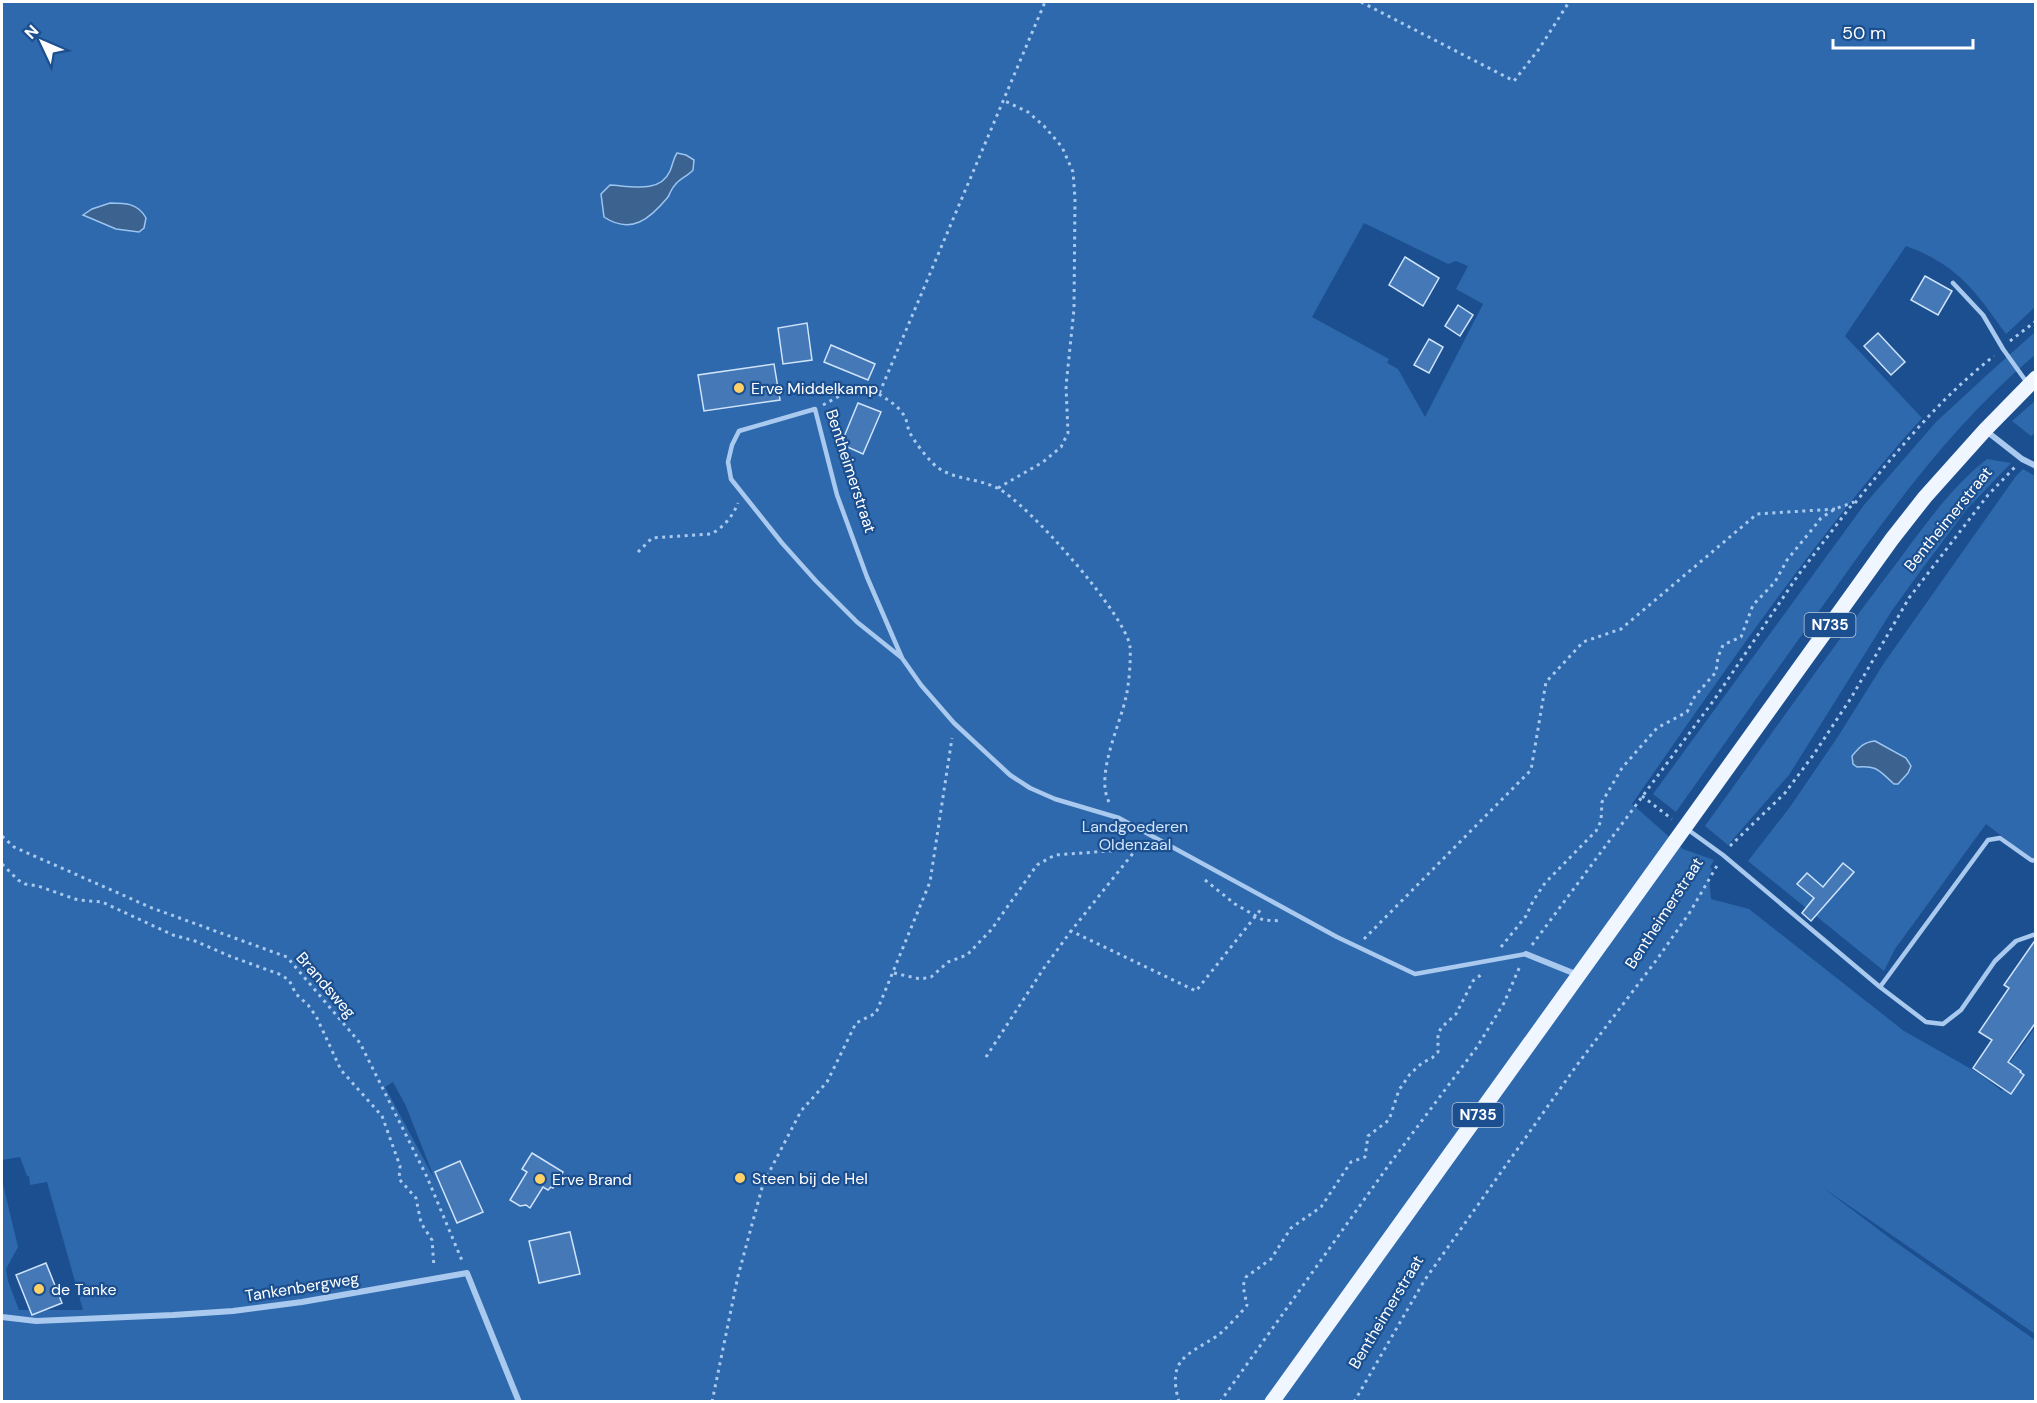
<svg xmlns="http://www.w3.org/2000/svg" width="2037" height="1403" viewBox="0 0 2037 1403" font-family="'DM Sans',sans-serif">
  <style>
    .green { fill: #2e69ad; fill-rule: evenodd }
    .water { fill: #3c6290; stroke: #9cc4f0; stroke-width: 1.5 }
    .building { fill: #4478b7; stroke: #cfe3fa; stroke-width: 1.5 }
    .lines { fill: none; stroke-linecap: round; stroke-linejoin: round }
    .path { stroke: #a9c9ee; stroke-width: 3; stroke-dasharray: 3 4.5; stroke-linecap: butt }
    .lane { stroke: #a9c9ee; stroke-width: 4.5 }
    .street { stroke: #a9c9ee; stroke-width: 6 }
    .primary { stroke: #f0f6ff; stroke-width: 15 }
    .poi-dot { fill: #ffd166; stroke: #1b4f8f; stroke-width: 2 }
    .labels { text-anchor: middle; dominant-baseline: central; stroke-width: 4.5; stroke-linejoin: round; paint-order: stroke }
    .shield { fill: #1b4f8f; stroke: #bbcadd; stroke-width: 1.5 }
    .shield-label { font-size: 15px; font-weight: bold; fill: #fff }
    .poi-label { font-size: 16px; fill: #fff; stroke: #1b4f8f; text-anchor: start }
    .street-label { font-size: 16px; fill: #fff; stroke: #1b4f8f }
    .park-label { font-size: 16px; fill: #cfe3fa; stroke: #1b4f8f }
  </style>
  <rect width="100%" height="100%" fill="#1b4f8f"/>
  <path class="green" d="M2 2H2035V307L2006 334C1975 291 1958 265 1906 246L1845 336 1922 418C1814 538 1724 672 1632 804L1683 849 1714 860 1710 867 1712 869 1709 877 1711 899 1749 909 1904 1031 1980 1074 2002 1091 2014 1076 2005 1069 2035 1028V1334L1822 1187 1891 1239 2035 1340V1401H2V1180L18 1247 6 1269 8 1281 19 1310H83L47 1182 30 1185 29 1176H27L20 1157 2 1160ZM1364 223 1448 264 1456 261 1468 266 1456 289 1483 304 1425 417 1398 369 1387 363 1389 359 1312 317ZM393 1082 406 1106 435 1180 385 1087Z
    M2035 332V355C1957 420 1896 503 1837 586 1783 661 1729 737 1676 812L1653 794 1864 505 1936 422 1988 374Z
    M2035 401V433L2031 436 2012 421Z
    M1987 459 2011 463 1967 509 1919 573 1891 612 1789 775 1728 845 1705 826C1765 743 1824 659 1886 577 1917 537 1946 491 1987 459Z
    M2023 469 2035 476V859H2032L1986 824 1895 949 1884 971 1748 861 1790 807 1839 735 1884 663 2016 476ZM1875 741 1903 780 1898 784C1888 783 1887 775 1879 769 1874 765 1859 760 1852 756L1867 742Z"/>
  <path class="water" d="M677 153 686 155 694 160 693 170C688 176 680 178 675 185 672 188 670 193 668 197 650 219 631 235 604 217L601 194 610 185C630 186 660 194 670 171 673 164 673 159 677 153Z
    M110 203C125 203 138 203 146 218L144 228 139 232 116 229 83 215 92 209Z
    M1875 741 1906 758 1911 766 1908 773 1898 784H1894C1879 771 1878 765 1857 767L1853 764 1852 756C1859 748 1863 742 1875 741Z"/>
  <path class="building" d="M1405 257 1439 278 1423 306 1389 285Z
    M1925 276 1952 291 1938 315 1911 300Z
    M1458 305 1473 315 1460 336 1445 326Z
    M807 323 812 360 783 364 778 328Z
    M1878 333 1905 362 1891 375 1864 346Z
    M1429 339 1443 347 1429 373 1414 365Z
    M831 345 875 364 868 380 824 362Z
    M774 364 780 400 704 411 698 375Z
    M858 403 881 412 863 454 841 444Z
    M1843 863 1854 872 1811 921 1802 913 1814 898 1797 884 1807 873 1823 887Z
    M2036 939V1022L2008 1062 2021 1071 2020 1072 2024 1075 2011 1094 1973 1068 1992 1040 1979 1032 2009 988 2004 985Z
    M532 1153 563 1172 553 1188 551 1187 548 1190 543 1187 530 1208 526 1205 520 1206 510 1200 527 1172 522 1169Z
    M460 1161 483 1212 457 1223 435 1172Z
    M570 1232 580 1274 539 1283 529 1241Z
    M46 1263 62 1303 32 1315 16 1275Z"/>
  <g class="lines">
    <path class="path" d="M1361 2 1514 81 1539 49 1569 2
      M2010 341 2036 321
      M879 394C888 400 897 405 903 414 907 419 907 425 909 431 913 440 929 461 937 467 954 480 978 478 997 488 1026 501 1127 616 1130 647 1131 660 1129 684 1126 697 1120 725 1095 775 1109 802
      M823 405 843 394H879L1045 2
      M998 488 1043 462 1061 447 1068 433 1066 386 1074 309 1075 198 1073 172 1062 147 1044 126 1028 112 1003 100
      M1855 503C1897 451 1941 397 1994 356
      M638 552 652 538 711 534C723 528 733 516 738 503
      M1642 796 1672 819
      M2 836 14 847 152 908 287 957 360 1043 427 1177 463 1263
      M1142 842 1071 931 1196 991 1262 908
      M1730 846 1785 793 1814 754 1851 698 1909 598 1988 495 2015 467
      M2 864 18 880 25 884 38 886 78 900 102 902 173 935 195 941 232 957 279 974 289 980 296 994 308 1005 316 1016 341 1070 382 1116 400 1166 399 1179 416 1198 421 1223 432 1240 434 1267
      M1205 880 1235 904 1263 920 1282 921
      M1364 939 1531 770 1546 682 1583 642 1621 629 1757 514 1835 509
      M1532 945 1714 700 1799 574 1854 502
      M1501 947 1526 916 1533 901 1545 883 1596 831 1601 821 1602 802 1622 768 1657 728 1687 712 1695 696 1716 672 1718 657 1723 645 1741 637 1753 605 1775 582 1787 560 1814 527 1821 518 1835 509 1854 502
      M894 973 920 979 931 977 948 962 967 955 991 930 1037 865 1055 855 1136 849
      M986 1057 1044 968 1071 931
      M712 1402 738 1276 763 1184 801 1111 827 1082 856 1023 876 1013 930 882 952 738
      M1179 1402C1167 1359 1186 1356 1217 1336 1222 1333 1243 1311 1247 1305L1243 1286 1246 1277 1271 1259 1291 1228 1321 1207 1351 1162 1365 1157 1368 1136 1389 1120 1399 1090 1410 1074 1422 1063 1432 1058 1438 1052V1035L1441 1028 1456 1014 1473 981 1482 974
      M1220 1402 1391 1162 1477 1047 1504 1003 1520 966
      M1354 1402 1424 1281 1577 1065 1658 958 1690 912 1718 864"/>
    <path class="lane" d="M1953 283 1983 315 2003 349 2028 384
      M902 658 857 622 816 581 782 543 731 479 728 462 732 445 739 431 815 409 837 495 867 577 902 658 921 685 954 723 1010 775 1030 788 1055 799 1119 818 1337 937 1415 974 1526 954
      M1687 829 1723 855 1880 987 1926 1022 1943 1024 1961 1010 1995 961 2016 941 2036 934
      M1880 987 1988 840 2000 838 2031 860 2036 861"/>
    <path class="street" d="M1985 430 2022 459 2036 466
      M1526 954 1578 975
      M2 1317 36 1321 173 1315 233 1311 302 1302 467 1273 519 1402"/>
    <path class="primary" d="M1272 1402 1892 539 1925 497 1985 430 2036 378"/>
  </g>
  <g class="poi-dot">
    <circle cx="739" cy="388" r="6"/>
    <circle cx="740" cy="1178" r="6"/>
    <circle cx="540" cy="1179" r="6"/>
    <circle cx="39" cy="1289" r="6"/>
  </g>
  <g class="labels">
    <g class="shield">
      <rect x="1804.5" y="613" width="51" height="24" rx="4.5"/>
      <rect x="1452.5" y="1103" width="51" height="24" rx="4.5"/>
    </g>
    <g class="shield-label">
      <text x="1830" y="625">N735</text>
      <text x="1478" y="1115">N735</text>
    </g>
    <g class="poi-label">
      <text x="751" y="388">Erve Middelkamp</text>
      <text x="752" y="1178">Steen bij de Hel</text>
      <text x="552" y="1179">Erve Brand</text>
      <text x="51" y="1289">de Tanke</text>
    </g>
    <g class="street-label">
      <text transform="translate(851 471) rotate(72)">Bentheimerstraat</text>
      <text transform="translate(1948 519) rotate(-51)">Bentheimerstraat</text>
      <text transform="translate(1664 913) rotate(-57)">Bentheimerstraat</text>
      <text transform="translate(326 985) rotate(49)">Brandsweg</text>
      <text transform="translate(302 1287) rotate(-9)">Tankenbergweg</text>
      <text transform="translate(1386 1312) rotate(-59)">Bentheimerstraat</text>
    </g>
    <g class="park-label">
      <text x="1135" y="826">Landgoederen<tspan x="1135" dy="18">Oldenzaal</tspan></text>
    </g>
  </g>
  <rect width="2037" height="1403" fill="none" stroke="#ffffff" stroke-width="6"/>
  <g transform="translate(42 42) rotate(314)" stroke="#1b4f8f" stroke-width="4.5" paint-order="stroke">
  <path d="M0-4.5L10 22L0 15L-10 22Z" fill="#ffffff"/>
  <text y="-9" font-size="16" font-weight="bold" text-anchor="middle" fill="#ffffff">N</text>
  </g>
  <path d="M1833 39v9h140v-9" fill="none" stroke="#ffffff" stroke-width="3"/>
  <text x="1842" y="39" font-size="18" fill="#ffffff" stroke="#1b4f8f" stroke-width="4.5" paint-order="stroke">50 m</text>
</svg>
